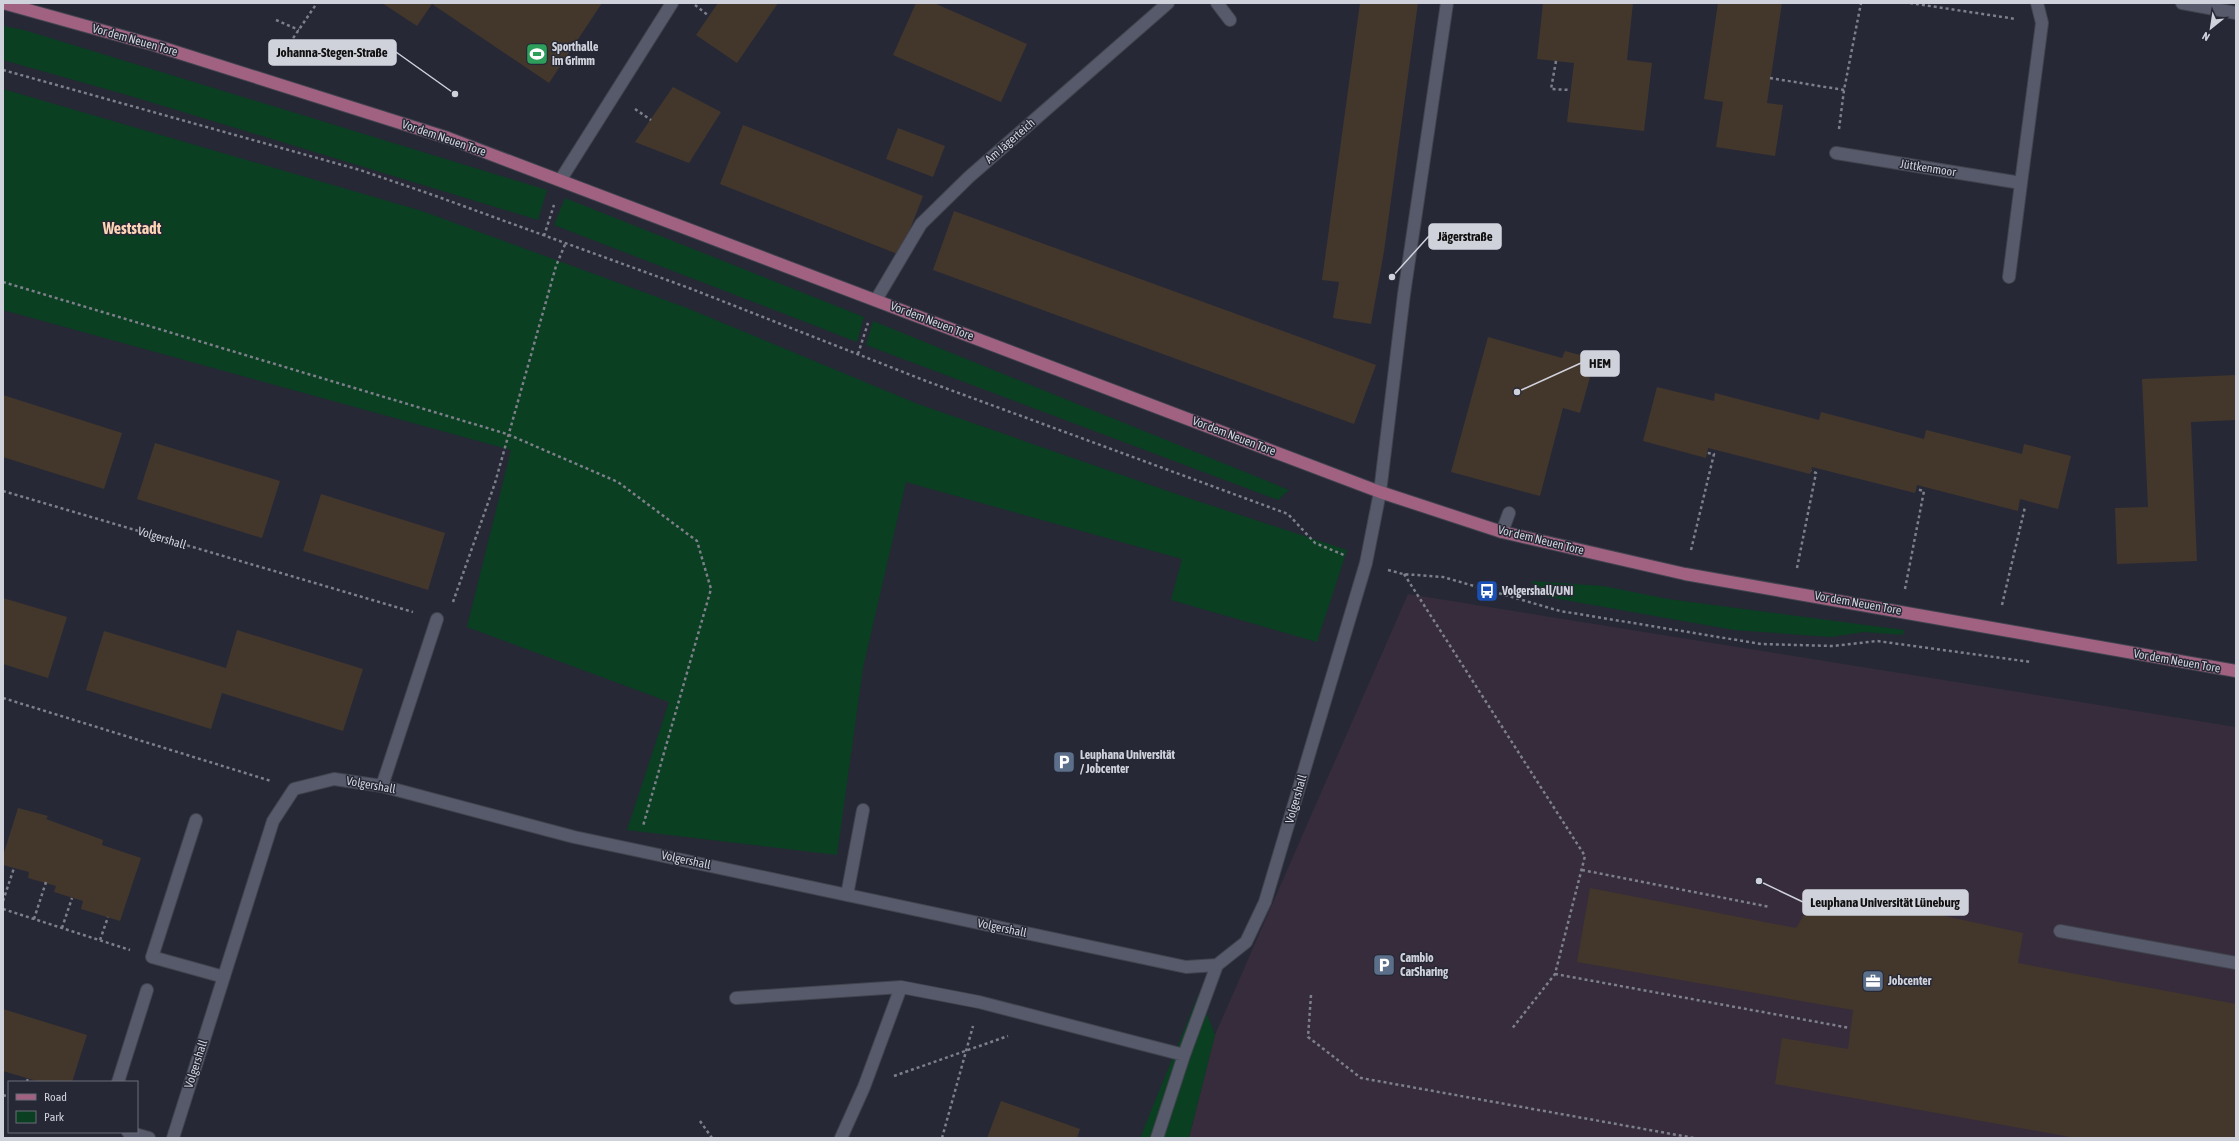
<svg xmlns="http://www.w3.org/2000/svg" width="2239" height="1141" viewBox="0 0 2239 1141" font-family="'Asap Condensed',sans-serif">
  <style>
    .education { fill: #372c3b }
    .green { fill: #0a3f21 }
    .building { fill: #43372c }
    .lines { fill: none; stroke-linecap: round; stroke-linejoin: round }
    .minor-casing { stroke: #41434e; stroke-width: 14 }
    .major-casing { stroke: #41434e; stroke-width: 14 }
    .path { stroke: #7d7f8a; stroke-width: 2.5; stroke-dasharray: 3 3; stroke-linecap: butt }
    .minor { stroke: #575a6a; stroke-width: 12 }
    .major { stroke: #a06280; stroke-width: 12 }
    .labels { text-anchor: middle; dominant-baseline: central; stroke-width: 3; stroke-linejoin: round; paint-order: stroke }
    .street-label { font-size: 12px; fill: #d0d2db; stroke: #262836 }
    .poi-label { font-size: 12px; font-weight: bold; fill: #d0d2db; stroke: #262836; text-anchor: start }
    .district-label { font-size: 16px; font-weight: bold; fill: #fbd5b5; stroke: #262836 }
    .leader { fill: none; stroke: #d0d2db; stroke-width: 1.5 }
    .callout-dot { fill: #d0d2db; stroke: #262836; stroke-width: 1.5 }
    .callout { fill: #d0d2db; stroke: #d0d2db; stroke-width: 1.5 }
    .callout-label { font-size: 13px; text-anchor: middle; font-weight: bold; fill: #111 }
  </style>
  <rect width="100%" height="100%" fill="#262836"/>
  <path class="education" d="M1408 594 2236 727V1138H1189L1215 1035Z"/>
  <path class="green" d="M3 26 24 30 547 190 538 220 134 97 3 60Z
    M3 89 422 211 687 308 918 404 1185 497 1347 550 1317 642 1171 600 1182 559 906 482 863 668 837 855 627 830 669 702 467 627 511 450 3 310Z
    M565 198 864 317 857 342 554 225Z
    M873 321 1289 490 1278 500 866 345Z
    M1531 581 1603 586 1668 599 1904 630 1903 635 1864 632 1831 637 1734 630 1542 596Z
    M1199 993 1215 1035 1189 1138H1140Z"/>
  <path class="building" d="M382 3H602L549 83 432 4 417 26Z
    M718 3H778L737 63 696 35Z
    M916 3H934L1027 44 1001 102 893 55Z
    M1360 3H1418L1384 251 1371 324 1333 318 1339 282 1322 280Z
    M1543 3H1633L1627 60 1652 63 1644 131 1567 122 1574 63 1537 59Z
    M1718 3H1782L1767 103 1783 105 1775 156 1716 147 1723 102 1704 99Z
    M673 87 721 112 689 163 635 142Z
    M743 125 923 196 900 255 720 184Z
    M898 128 945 146 933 177 886 159Z
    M954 211 1376 365 1354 424 933 270Z
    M1488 337 1562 358 1565 351 1595 359 1580 413 1563 408 1540 496 1451 472Z
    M2236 375V420L2191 422 2197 561 2117 564 2115 508 2148 507 2142 379Z
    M1657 387 1714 401 1715 393 1819 420 1821 412 1924 439 1926 430 2022 454 2024 444 2071 456 2058 509 2020 499 2018 511 1917 485 1915 493 1812 467 1810 474 1708 448 1706 458 1643 441Z
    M3 395 122 433 104 489 3 457Z
    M155 443 280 481 262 538 137 499Z
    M321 494 445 533 428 590 303 551Z
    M3 598 67 617 48 678 3 664Z
    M237 630 363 669 343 731 222 693 211 729 86 690 104 631 226 668Z
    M18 808 48 816 46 819 103 840 102 845 141 858 120 921 81 909 83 901 54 892 56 886 28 878 29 872 3 865V856Z
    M1590 888 1796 928 1820 889 2023 933 2018 963 2236 1004V1138H2076L1775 1084 1782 1038 1848 1049 1853 1010 1577 962Z
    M3 1009 87 1035 72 1082H40L3 1071Z
    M1001 1101 1080 1129 1077 1138H987Z"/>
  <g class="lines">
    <g class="minor-casing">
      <path id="minor" d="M1217 3 1230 20
        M2182 3 2236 13
        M1836 153 2021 183 2042 23 2037 3
        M561 179 672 3
        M2009 277 2021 183
        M876 300 921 224 969 177 1168 3
        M1502 532 1509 513
        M382 786 437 619
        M196 820 152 957 224 977
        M847 895 863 810
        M2060 931 2236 963
        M736 998 901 987 979 1002 1184 1055 1217 965
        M118 1082 147 990
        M128 1132 149 1138
        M173 1138 273 821 294 789 334 779 382 786 574 837 1186 967 1217 965 1246 942 1265 902 1366 563 1380 492 1404 294 1447 3
        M841 1138 864 1087 901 987
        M1157 1138 1184 1055"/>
    </g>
    <g class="major-casing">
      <path id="major" d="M3 3 154 45 448 138 1380 492 1502 532 1685 574 2236 671"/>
    </g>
    <path class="path" d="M1910 3 2016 19
      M695 5 709 16
      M276 20 299 30
      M283 53 317 3
      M1556 61 1551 89 1570 90
      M3 70 360 170 433 195 689 288 926 381 1288 514 1315 543 1344 555
      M1770 78 1844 90
      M635 109 651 120
      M1839 129 1844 90 1861 3
      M544 236 554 205
      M3 282 507 434 618 482 697 541 711 589 643 826
      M858 354 868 323
      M3 491 413 612
      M1691 550 1714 454 1707 453
      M1797 568 1816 473 1811 471
      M1388 570 1403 574 1443 577 1560 611 1761 644 1833 646 1877 641 2031 662
      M1404 574 1585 856 1555 974 1511 1030
      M1905 589 1924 491 1916 489
      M453 602 495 483 556 266 566 242
      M2002 605 2025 507
      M3 698 271 781
      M1582 870 1770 907
      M3 901 14 868
      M3 909 130 950
      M34 919 46 882
      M62 928 72 898
      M100 940 108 917
      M1555 974 1850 1028
      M1311 995 1308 1037 1361 1078 1694 1138
      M894 1076 1008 1036
      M27 1082 28 1078
      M3 1095 9 1097
      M700 1121 712 1138
      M942 1138 973 1026"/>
    <use href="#minor" class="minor"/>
    <use href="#major" class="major"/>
  </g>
  <defs>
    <g id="stadium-square" transform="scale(1.15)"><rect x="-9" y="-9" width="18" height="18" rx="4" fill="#2e9e5b" stroke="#262836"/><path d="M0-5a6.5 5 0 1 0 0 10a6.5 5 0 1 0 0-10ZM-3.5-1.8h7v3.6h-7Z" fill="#fff"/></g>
    <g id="bus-square" transform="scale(1.15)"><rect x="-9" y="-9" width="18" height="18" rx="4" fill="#1a4fb4" stroke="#262836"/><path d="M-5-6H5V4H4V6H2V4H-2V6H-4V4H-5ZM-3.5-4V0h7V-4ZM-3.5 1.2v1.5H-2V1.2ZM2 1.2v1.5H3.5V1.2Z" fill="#fff"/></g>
    <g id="parking-square" transform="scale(1.15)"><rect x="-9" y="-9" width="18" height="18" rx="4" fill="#5c6f8a" stroke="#262836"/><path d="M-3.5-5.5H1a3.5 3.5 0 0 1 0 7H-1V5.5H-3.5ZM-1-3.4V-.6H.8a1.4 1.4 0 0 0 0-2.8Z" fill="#fff"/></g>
    <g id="office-square" transform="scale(1.15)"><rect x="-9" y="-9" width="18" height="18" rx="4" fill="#5c6f8a" stroke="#262836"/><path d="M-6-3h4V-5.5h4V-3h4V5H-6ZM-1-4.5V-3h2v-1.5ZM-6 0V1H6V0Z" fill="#fff"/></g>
  </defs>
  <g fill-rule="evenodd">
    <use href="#stadium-square" x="537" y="54"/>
    <use href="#bus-square" x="1487" y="591"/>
    <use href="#parking-square" x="1064" y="762"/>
    <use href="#parking-square" x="1384" y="965"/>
    <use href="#office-square" x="1873" y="981"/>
  </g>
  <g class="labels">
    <g class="street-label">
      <text transform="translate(135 40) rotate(16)">Vor dem Neuen Tore</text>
      <text transform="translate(444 138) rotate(19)">Vor dem Neuen Tore</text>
      <text transform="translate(1010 141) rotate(-41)">Am Jägerteich</text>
      <text transform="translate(1928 168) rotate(9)">Jüttkenmoor</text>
      <text transform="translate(932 321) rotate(21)">Vor dem Neuen Tore</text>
      <text transform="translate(1234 436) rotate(21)">Vor dem Neuen Tore</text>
      <text transform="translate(162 538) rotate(17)">Volgershall</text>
      <text transform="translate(1541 540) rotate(14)">Vor dem Neuen Tore</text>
      <text transform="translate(1858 603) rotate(10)">Vor dem Neuen Tore</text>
      <text transform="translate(2177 661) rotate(10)">Vor dem Neuen Tore</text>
      <text transform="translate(371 785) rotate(10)">Volgershall</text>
      <text transform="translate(1296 799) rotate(-74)">Volgershall</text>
      <text transform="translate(686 860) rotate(12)">Volgershall</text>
      <text transform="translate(1002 928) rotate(12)">Volgershall</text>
      <text transform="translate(196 1064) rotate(-72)">Volgershall</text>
    </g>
    <g class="poi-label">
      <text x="552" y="47">Sporthalle<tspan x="552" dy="14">im Grimm</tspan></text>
      <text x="1502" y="591">Volgershall/UNI</text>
      <text x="1080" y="755">Leuphana Universität<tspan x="1080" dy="14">/ Jobcenter</tspan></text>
      <text x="1400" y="958">Cambio<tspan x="1400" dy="14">CarSharing</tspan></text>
      <text x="1888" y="981">Jobcenter</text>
    </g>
    <g class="district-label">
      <text x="132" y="228">Weststadt</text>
    </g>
  </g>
  <path class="leader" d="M455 94L396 52M1392 277L1429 236M1517 392L1581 363M1759 881L1803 902"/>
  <g class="callout-dot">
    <circle cx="455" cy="94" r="4"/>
    <circle cx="1392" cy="277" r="4"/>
    <circle cx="1517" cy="392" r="4"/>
    <circle cx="1759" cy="881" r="4"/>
  </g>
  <g class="callout">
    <rect x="269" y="40" width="127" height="25" rx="4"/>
    <rect x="1429" y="224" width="72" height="25" rx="4"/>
    <rect x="1581" y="351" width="38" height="25" rx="4"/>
    <rect x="1803" y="890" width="165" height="25" rx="4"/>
  </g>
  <g class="callout-label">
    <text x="332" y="57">Johanna-Stegen-Straße</text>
    <text x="1465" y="241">Jägerstraße</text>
    <text x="1600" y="368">HEM</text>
    <text x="1885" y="907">Leuphana Universität Lüneburg</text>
  </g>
  <rect width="2239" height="1141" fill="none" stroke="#d0d2db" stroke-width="8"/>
  <rect x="8" y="1081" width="130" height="52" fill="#262836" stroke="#6a6c78"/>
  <rect x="16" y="1094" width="20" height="6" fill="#a06280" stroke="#6a6c78"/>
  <text x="44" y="1101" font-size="12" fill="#d0d2db">Road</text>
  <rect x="16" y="1111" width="20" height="12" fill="#0a3f21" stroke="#6a6c78"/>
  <text x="44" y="1121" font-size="12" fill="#d0d2db">Park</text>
  <g transform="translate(2211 28) rotate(210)" stroke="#262836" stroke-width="3" paint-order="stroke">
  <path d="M0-3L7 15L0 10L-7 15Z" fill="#d0d2db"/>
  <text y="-6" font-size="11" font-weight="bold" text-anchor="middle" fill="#d0d2db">N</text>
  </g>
</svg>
